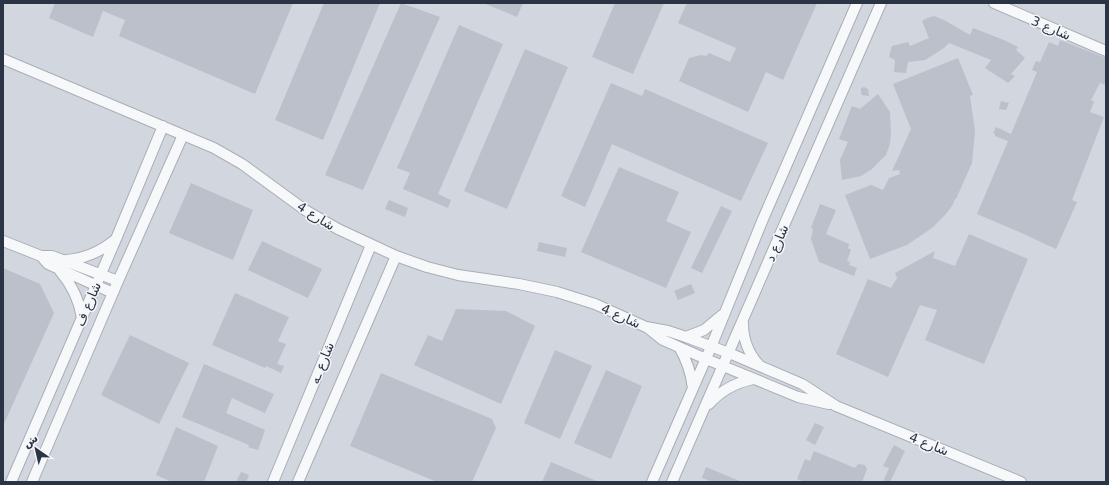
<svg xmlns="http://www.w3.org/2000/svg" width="1109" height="485" viewBox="0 0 1109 485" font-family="'DejaVu Sans',Cairo,sans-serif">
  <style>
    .built { fill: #d2d6de }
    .building { fill: #bbc0ca }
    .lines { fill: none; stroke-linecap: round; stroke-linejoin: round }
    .street-casing { stroke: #a9aeb7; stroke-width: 12 }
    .street { stroke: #f7f8fa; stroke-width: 10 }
    .labels { text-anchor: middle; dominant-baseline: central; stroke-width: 3; stroke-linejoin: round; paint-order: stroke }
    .street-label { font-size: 13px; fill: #2b3445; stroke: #f4f6f9 }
  </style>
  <rect width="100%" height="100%" fill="#e4e7ec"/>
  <path class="built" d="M3 3H1106V482H3Z"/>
  <path class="building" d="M55 3H293L255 94 119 36 125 20 103 11 93 37 49 18Z
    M324 3H380L323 140 275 120Z
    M401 3 440 17 363 190 325 175Z
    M483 3H523L517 17Z
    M615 3H664L633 74 592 57Z
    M687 3H817L783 80 766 72 748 112 679 81 689 58 701 55 706 56 709 53 730 62 736 48 678 23Z
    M934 16 944 20 970 35 973 28 1004 40 1018 47 1016 50 1025 58 1011 74 1015 76 1008 83 985 68 991 60 949 43 944 48 925 60 908 62 906 73 894 72 895 60 889 57 892 46 908 42 910 46 929 38 922 21 927 18Z
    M459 25 503 44 438 194 451 200 448 208 403 189 410 173 397 168Z
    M1060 40 1106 58V85L1100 83 1091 100 1094 102 1090 112 1104 117 1072 200 1077 202 1056 249 1017 231 977 214 1008 141 995 136V134L993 133 996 127 1011 134 1037 72 1032 70 1036 61 1040 62 1049 42 1058 46Z
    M525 49 568 67 507 209 464 191Z
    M958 58 973 95 970 96 975 131 972 163 956 199H955L952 206 945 215 932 228 907 245 870 259 845 195 871 185 883 190 889 178 900 174 899 170 892 171 911 129 893 84Z
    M611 83 642 96 645 89 768 143 741 201 612 144 585 207 561 196Z
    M864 87 868 89 869 96 862 95 861 93V88Z
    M878 94 890 112 891 131 890 144 886 155 872 169 861 176 842 180 840 160 848 142 839 139 852 106 860 109Z
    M1001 101 1009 103 1006 110 999 109Z
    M619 167 679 192 666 221 691 232 666 288 581 252Z
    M191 183 253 210 233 260 169 233Z
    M389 200 408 208 405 217 385 209Z
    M820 204 836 210 826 234 849 244 848 248 851 250 847 261 850 262 849 265 857 268 854 276 819 262 811 239 813 229 811 228Z
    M721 206 732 211 702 273 691 268Z
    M969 234 1028 259 984 364 925 340 937 310 920 305 888 377 836 354 868 279 891 288 897 278 895 273 935 251 933 258 955 266Z
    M262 241 322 269 308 298 248 270Z
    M539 242 567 248 565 257 537 251Z
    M3 268 40 284 54 313 3 426Z
    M691 284 695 293 678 300 674 291Z
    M235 293 289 317 278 341 286 344 277 364 284 366 281 373 266 366 265 368 212 345Z
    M456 309 506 311 535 326 501 404 414 365 428 335 442 341Z
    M130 335 189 363 159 424 101 395Z
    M555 350 592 366 560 439 524 423Z
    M204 364 274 394 265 413 232 398 226 413 265 430 258 450 248 447 249 445 182 417Z
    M606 370 642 386 611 459 574 443Z
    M381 373 492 419 496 428 472 482H437L350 446Z
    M815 423 824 427 815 445 806 440Z
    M176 427 218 446 204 482H172L156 475Z
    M894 445 905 451 890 482H883L889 468 883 466Z
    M814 451 855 468 858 464 865 465 867 469 862 482H805L797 479 805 459 810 461Z
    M551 462 599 482H542Z
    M706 467 742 482H713L702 478Z
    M241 472 249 475 246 482H236Z"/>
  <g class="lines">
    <g class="street-casing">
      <path id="street" d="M994 3 1106 51
        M3 59 214 148 242 164 305 210 338 229 396 256 427 267 458 275 519 284 557 292 595 304 646 327 668 331 686 337 729 353 802 384 836 406 1021 482
        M3 241 41 256H52L118 281
        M41 256 48 264 113 293
        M66 260C85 259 100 252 115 240
        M60 271C72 285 79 299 82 318
        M743 323C743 340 748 353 759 365
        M648 328 663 340 706 359 798 397 829 404
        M686 337 704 330 722 315
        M679 347C687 360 691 373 693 388
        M709 404C721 390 735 383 753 379
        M11 482 116 239 163 126
        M32 482 118 281 183 135
        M273 482 371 245
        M298 482 396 256
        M652 482 711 347 763 219 857 3
        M672 482 881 3"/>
    </g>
    <use href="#street" class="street"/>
  </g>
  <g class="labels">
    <g class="street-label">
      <text transform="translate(1051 28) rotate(23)">شارع 3</text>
      <text transform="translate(316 216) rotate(32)">شارع 4</text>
      <text transform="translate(777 243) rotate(-67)">شارع د</text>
      <text transform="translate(88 304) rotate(-67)">شارع ف</text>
      <text transform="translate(621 316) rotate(24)">شارع 4</text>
      <text transform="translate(322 363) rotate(-68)">شارع ـه</text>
      <text transform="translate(929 444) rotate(22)">شارع 4</text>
    </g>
  </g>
  <rect width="1109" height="485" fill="none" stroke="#2b3445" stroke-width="8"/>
  <g transform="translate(36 449) rotate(326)" stroke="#f4f6f9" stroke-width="3" paint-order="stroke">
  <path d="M0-3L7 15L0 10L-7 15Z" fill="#2b3445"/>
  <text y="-6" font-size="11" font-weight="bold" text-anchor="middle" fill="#2b3445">ش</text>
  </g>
</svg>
